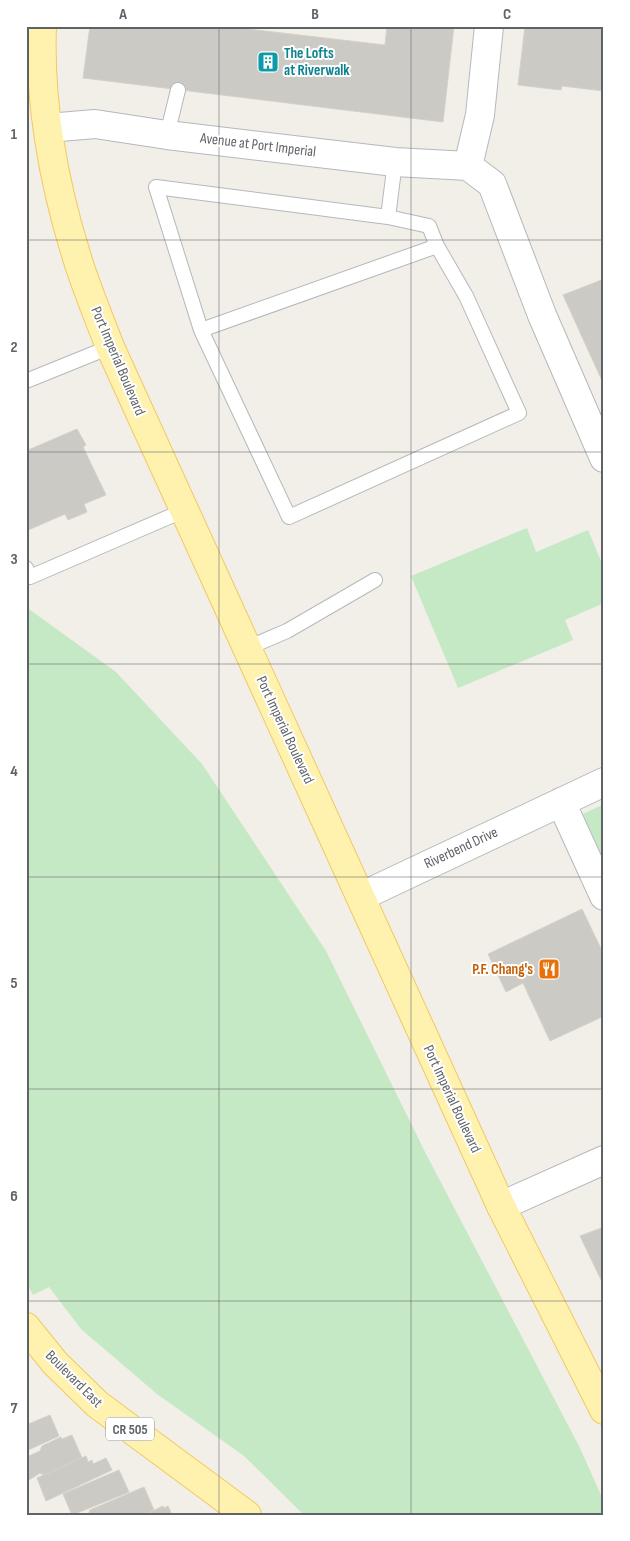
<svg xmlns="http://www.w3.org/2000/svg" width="630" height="1541" viewBox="0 0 630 1541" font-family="'Sofia Sans Condensed',sans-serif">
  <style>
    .green { fill: #c5e8c5 }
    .building { fill: #cccac5; stroke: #d6d1c6 }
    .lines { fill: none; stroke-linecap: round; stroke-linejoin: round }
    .service-casing { stroke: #b5b8bc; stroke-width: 16 }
    .minor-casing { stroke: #b5b8bc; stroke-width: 30 }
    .primary-casing { stroke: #f2c960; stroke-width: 30 }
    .service { stroke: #fff; stroke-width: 14 }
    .minor { stroke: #fff; stroke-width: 28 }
    .primary { stroke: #fff2af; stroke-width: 28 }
    .grid { fill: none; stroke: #5f6368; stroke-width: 1; stroke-opacity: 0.55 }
    .labels { text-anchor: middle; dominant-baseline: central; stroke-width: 4; stroke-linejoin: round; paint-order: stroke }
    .shield { fill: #fff; stroke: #8f9295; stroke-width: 1 }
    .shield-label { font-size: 14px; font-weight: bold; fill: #5f6368 }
    .culture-label { font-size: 15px; font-weight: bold; fill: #0d838f; stroke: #fff; text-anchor: start }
    .street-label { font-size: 15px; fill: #5f6368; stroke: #fff }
    .food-label { font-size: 15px; font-weight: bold; fill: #c56008; stroke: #fff; text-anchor: end }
    .neatline { fill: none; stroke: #5f6368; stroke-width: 2 }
    .grid-label { font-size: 16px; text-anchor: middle; font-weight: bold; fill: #5f6368 }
  </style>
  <rect width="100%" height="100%" fill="#f1efe8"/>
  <path class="green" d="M527 528 536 552 588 530 604 568V603L565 620 573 640 458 688 411 576Z
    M26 607 116 672 202 764 326 951 426 1154 580 1448 604 1502V1515H304L244 1456 157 1394 81 1329 49 1287 33 1295 26 1282Z
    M604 804V860L583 814Z"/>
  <path class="building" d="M90 26H222L385 45 387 26H454L443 122 83 78Z
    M525 26H604V91L562 86 561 90 518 85Z
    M604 279V385L563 295Z
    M77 429 86 445 83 447 106 495 84 504 87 512 68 520 65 514 26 531V451Z
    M582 909 604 955V1016L550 1041 523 983 506 992 488 954Z
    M604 1227V1286L580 1236Z
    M50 1415 59 1436 26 1451V1425Z
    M72 1435 82 1458 44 1475 40 1473 26 1482V1453L29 1456 40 1451 42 1446 61 1437 62 1439Z
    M86 1456 88 1462 92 1460 93 1464 106 1458 112 1470 46 1501 37 1478Z
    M119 1470 129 1492 72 1515 63 1494Z
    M144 1487 154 1510 143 1515H88L90 1510Z
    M163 1506 164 1508 168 1506 172 1515H145Z"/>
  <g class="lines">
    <g class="service-casing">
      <path id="service" d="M167 135 178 90
        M388 217 429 226 437 246 201 330 156 187 388 217 395 162
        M201 330 289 517 519 413 466 296 437 246
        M26 381 110 347
        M26 568 30 577 185 510
        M247 648 287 631 375 580"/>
    </g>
    <g class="minor-casing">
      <path id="minor" d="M489 26 480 115 468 166 492 184 542 315 604 458
        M48 128 95 124 167 135 395 162 468 166
        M561 802 604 896
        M362 896 604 782
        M501 1206 604 1160"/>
    </g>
    <g class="primary-casing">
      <path id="primary" d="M42 26C39 100 53 180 75 251 84 283 98 315 110 347L501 1206 604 1410
        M26 1327 55 1363 97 1404 247 1515"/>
    </g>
    <use href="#service" class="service"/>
    <use href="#minor" class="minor"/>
    <use href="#primary" class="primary"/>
  </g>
  <path class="grid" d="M219 26V1515M411 26V1515M26 240H604M26 452H604M26 664H604M26 877H604M26 1089H604M26 1301H604"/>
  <defs>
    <g id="building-square" transform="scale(1.125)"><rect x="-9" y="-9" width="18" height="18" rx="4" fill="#0f9aa8" stroke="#fff"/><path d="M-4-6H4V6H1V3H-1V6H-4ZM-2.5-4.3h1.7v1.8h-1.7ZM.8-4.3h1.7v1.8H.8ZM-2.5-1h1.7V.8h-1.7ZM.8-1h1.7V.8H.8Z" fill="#fff"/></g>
    <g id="restaurant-square" transform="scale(1.125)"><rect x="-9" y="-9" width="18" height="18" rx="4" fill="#e8710a" stroke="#fff"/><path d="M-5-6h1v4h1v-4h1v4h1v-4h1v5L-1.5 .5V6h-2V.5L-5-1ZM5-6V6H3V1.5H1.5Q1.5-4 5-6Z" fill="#fff"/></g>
  </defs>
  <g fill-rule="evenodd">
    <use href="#building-square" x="268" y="62"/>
    <use href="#restaurant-square" x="549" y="969"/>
  </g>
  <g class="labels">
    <rect class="shield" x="106" y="1417.5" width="48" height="23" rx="4"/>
    <g class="shield-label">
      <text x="130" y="1429">CR 505</text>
    </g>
    <g class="culture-label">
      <text x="284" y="53">The Lofts<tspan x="284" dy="17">at Riverwalk</tspan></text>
    </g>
    <g class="street-label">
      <text transform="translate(258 145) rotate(7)">Avenue at Port Imperial</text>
      <text transform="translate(118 361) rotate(67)">Port Imperial Boulevard</text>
      <text transform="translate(285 730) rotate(65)">Port Imperial Boulevard</text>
      <text transform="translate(461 848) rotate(-25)">Riverbend Drive</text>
      <text transform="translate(452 1099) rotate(65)">Port Imperial Boulevard</text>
      <text transform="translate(74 1379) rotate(45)">Boulevard East</text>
    </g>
    <g class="food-label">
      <text x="533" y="969">P.F. Chang's</text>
    </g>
  </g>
  <rect width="630" height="1541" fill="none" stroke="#ffffff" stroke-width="55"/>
  <rect x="28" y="28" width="574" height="1486" class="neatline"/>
  <g class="grid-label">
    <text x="123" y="19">A</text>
    <text x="315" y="19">B</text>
    <text x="507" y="19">C</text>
    <text x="14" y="139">1</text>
    <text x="14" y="352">2</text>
    <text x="14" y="564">3</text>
    <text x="14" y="776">4</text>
    <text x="14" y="988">5</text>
    <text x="14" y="1201">6</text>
    <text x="14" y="1413">7</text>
  </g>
</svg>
